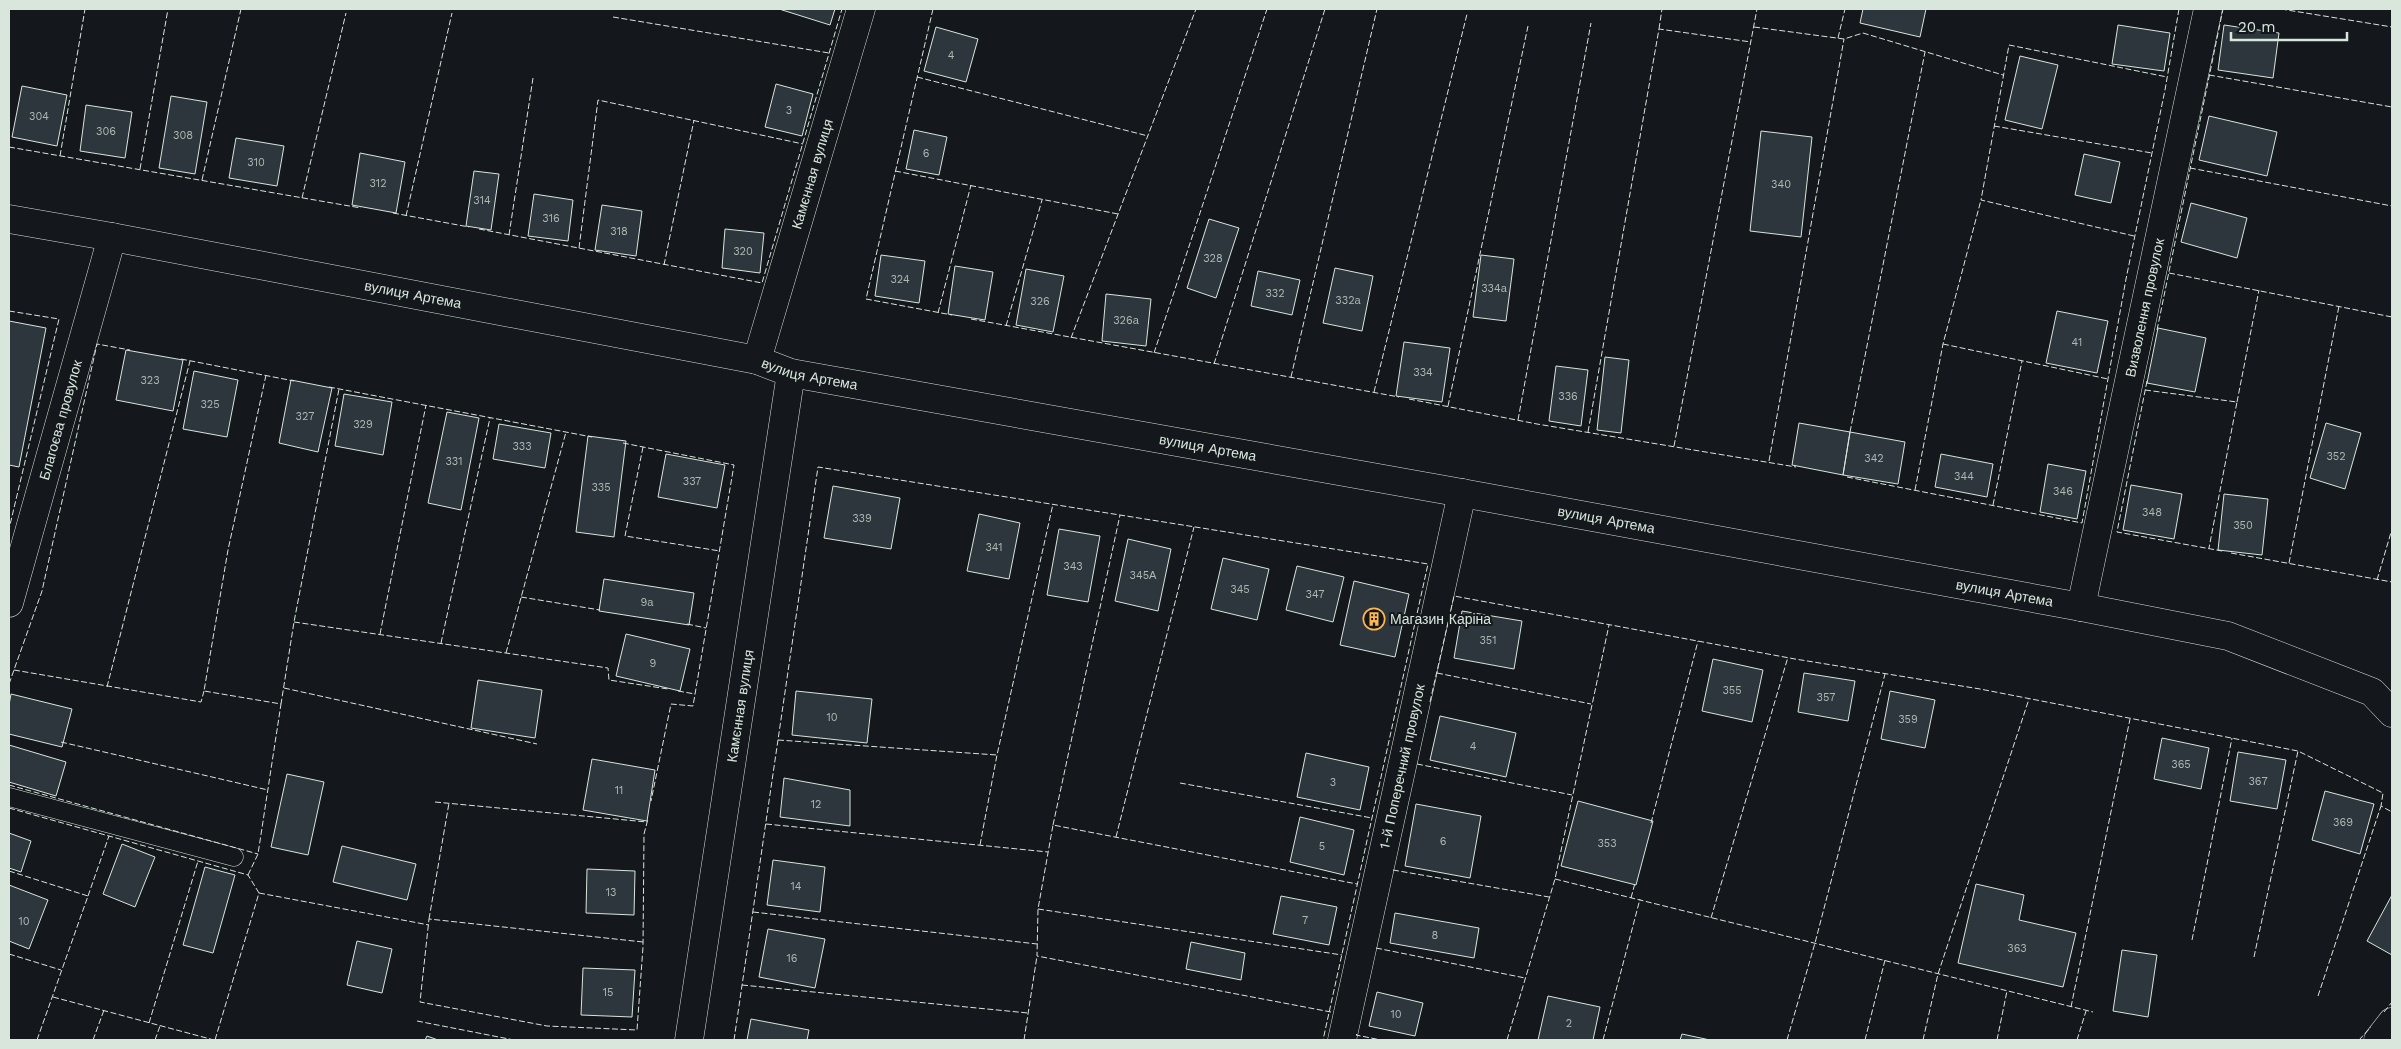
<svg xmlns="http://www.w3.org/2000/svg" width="2401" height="1049" viewBox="0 0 2401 1049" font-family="'Work Sans',sans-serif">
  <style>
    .building { fill: #2c363c; stroke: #d8e6dc }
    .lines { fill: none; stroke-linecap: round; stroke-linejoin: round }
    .lane-casing { stroke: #d8e6dc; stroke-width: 19 }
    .street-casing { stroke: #d8e6dc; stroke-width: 29 }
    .secondary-casing { stroke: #d8e6dc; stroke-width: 29 }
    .lane { stroke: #14181c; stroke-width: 18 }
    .street { stroke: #14181c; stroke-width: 28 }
    .secondary { stroke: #14181c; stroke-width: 28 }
    .fence { stroke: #d8e6dc; stroke-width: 1; stroke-dasharray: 6 2.5; stroke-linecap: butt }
    .labels { text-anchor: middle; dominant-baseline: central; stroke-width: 4; stroke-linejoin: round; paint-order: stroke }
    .number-label { font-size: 11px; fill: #adbab4 }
    .street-label { font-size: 14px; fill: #d8e6dc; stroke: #14181c }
    .poi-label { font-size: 14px; fill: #d8e6dc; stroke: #14181c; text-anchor: start }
  </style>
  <rect width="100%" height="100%" fill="#14181c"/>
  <path class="building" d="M779 9H835L830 25Z
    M1863 9H1926L1920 37 1860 23Z
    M2118 25 2170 33 2164 71 2112 64Z
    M2224 25 2279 33 2273 78 2218 70Z
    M936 27 978 39 966 82 924 71Z
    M2020 56 2058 65 2042 129 2005 120Z
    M776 84 813 94 802 136 765 127Z
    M22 86 67 95 57 146 12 137Z
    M171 96 207 102 195 174 159 168Z
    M86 105 132 112 125 158 80 151Z
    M2209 116 2277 132 2267 176 2199 160Z
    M914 130 947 137 939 175 906 169Z
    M1761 131 1812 137 1801 237 1750 231Z
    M236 138 284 146 277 186 229 178Z
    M360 153 405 162 396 213 352 205Z
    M2084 154 2120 162 2111 203 2075 195Z
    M474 171 499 174 491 230 466 226Z
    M534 194 573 200 568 241 528 236Z
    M2191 203 2247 218 2237 258 2181 242Z
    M602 205 642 211 636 256 595 250Z
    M1209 219 1239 228 1216 298 1187 288Z
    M725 229 764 233 760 273 722 268Z
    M881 255 925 261 919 303 875 296Z
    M1481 255 1514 259 1506 321 1473 317Z
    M955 266 993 272 985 320 948 314Z
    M1335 268 1373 276 1362 331 1323 323Z
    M1026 269 1064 276 1053 332 1016 325Z
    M1258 271 1300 280 1292 315 1251 306Z
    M1106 294 1151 299 1146 346 1102 341Z
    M2057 311 2108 321 2097 373 2046 363Z
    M9 321 46 328 19 467 9 465Z
    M2158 328 2206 338 2195 392 2147 383Z
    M1404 342 1450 348 1442 402 1396 396Z
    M126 350 183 360 173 411 116 400Z
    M1605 357 1629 360 1621 433 1597 430Z
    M1556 366 1588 370 1581 426 1549 421Z
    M194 371 238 380 227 437 183 429Z
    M291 380 332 388 318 452 279 443Z
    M344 394 392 402 383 455 335 446Z
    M447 412 479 418 461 510 428 503Z
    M1799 423 1850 432 1843 475 1792 465Z
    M2326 423 2361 433 2345 489 2310 478Z
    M499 424 551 433 545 468 493 459Z
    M1850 432 1905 442 1898 484 1843 475Z
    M588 436 626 441 614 537 576 532Z
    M666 454 725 465 717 508 658 497Z
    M1941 454 1993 464 1987 497 1935 487Z
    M2048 464 2086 471 2077 519 2040 512Z
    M2131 485 2182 494 2174 539 2123 530Z
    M833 486 900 498 891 549 824 538Z
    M2224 494 2268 499 2262 555 2218 550Z
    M979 514 1020 523 1009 579 967 571Z
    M1059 529 1100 536 1088 602 1047 595Z
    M1128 539 1171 549 1158 611 1115 601Z
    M1223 558 1269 569 1257 620 1211 609Z
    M1297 566 1344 577 1333 622 1286 610Z
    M604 579 694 593 689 625 599 611Z
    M1354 581 1409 594 1395 657 1340 645Z
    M1462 611 1522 621 1514 669 1454 658Z
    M626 634 690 649 680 691 616 676Z
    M1713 659 1763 670 1752 722 1702 711Z
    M1804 673 1855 681 1848 721 1798 712Z
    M478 680 542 690 535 738 471 728Z
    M796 691 872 699 867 743 792 735Z
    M1890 691 1935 700 1925 748 1881 739Z
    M11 694 72 709 62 747 9 734V705Z
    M1440 716 1516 733 1506 777 1430 760Z
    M2162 738 2209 748 2201 789 2154 779Z
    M9 745 66 762 56 796 9 782Z
    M2238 752 2286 760 2277 809 2230 801Z
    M1306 753 1369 767 1360 810 1297 797Z
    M592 759 655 770 647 821 583 810Z
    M287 774 324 782 308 855 271 847Z
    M784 778 850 790V826L780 817Z
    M2325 791 2374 804 2360 854 2312 840Z
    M1578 801 1653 821 1636 885 1561 866Z
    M1416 804 1481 816 1470 878 1405 866Z
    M1300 817 1354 830 1344 875 1290 862Z
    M9 833 31 841 21 872 9 868Z
    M122 844 155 857 135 907 103 894Z
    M342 846 416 864 407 900 333 882Z
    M773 860 825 867 820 912 767 905Z
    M205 867 235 875 213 953 183 945Z
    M587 869 635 871 634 915 586 913Z
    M1976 884 2024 895 2019 920 2076 933 2063 987 1958 963Z
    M9 885 48 900 29 949 9 941Z
    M2392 895V955L2367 941Z
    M1281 896 1337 907 1329 945 1273 934Z
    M1395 913 1479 928 1474 958 1390 943Z
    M768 929 825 939 815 988 759 977Z
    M357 941 392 949 382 993 347 985Z
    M1191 942 1245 953 1241 980 1186 969Z
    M2122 950 2157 955 2148 1017 2113 1011Z
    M583 968 635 970 632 1017 581 1015Z
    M1377 992 1423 1003 1415 1036 1369 1026Z
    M1548 996 1600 1007 1593 1040H1538Z
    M751 1019 809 1030 807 1040H747Z
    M1682 1034 1710 1040H1680Z
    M427 1036 438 1040H425Z"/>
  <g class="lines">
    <g class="lane-casing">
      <path id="lane" d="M9 797 234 857"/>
    </g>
    <g class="street-casing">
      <g id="street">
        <path id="s1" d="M757 360 861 9"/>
        <path id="s2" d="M9 603 112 237"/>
        <path id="s3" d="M2081 607 2208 9"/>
        <path id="s4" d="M689 1040 791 373"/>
        <path id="s5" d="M1342 1040 1462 493"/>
        <path d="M2378 1040 2392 1022"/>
      </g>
    </g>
    <g class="secondary-casing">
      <g id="secondary">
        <path id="s6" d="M9 219 112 237 757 360 791 373 1462 493 2081 607 2228 636 2372 692 2392 713"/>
      </g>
    </g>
    <use href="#lane" class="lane"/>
    <use href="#street" class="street"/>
    <use href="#secondary" class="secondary"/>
    <path class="fence" d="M933 9 866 299 952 315
      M2281 9 2392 27
      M613 17 829 53
      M1754 27 1844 39 1863 33 2003 75
      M1659 29 1662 9
      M1838 38 1845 9
      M2209 75 2392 107
      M917 77 1148 136
      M1994 126 2152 153
      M9 147 361 208
      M60 156 85 9
      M2190 168 2392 206
      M140 169 168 9
      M895 171 1118 214
      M202 180 241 9
      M302 198 346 13
      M393 213 469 227
      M406 216 452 13
      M479 229 762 283 842 9
      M509 235 533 78
      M2134 236 1981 200 2009 45 2167 77
      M579 248 598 100 803 144
      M664 265 694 120
      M2169 273 2392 317
      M9 311 59 319 9 529
      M938 313 971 185
      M971 319 1399 397
      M1006 326 1042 200
      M2157 330 2223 9
      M1071 338 1196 9
      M1943 344 2108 379
      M1154 353 1267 9
      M181 359 294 381
      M1214 364 1325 9
      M266 375 228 550 204 691 281 704 294 622 339 389
      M1291 377 1377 9
      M2147 381 2117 532 2222 551
      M329 387 592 437
      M2145 390 2237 402 2209 548
      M1374 392 1467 14
      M1409 399 1537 424 1796 467
      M2237 402 2259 290
      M1448 406 1528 26
      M1518 420 1591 23
      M1588 432 1659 29 1751 42
      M1850 432 1925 52
      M623 443 734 465 693 706 671 704 651 801
      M1674 446 1757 9
      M643 447 625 536 720 551
      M1769 461 1844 39
      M1847 477 2082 523 2126 279 2165 90 2179 9
      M1915 490 1943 344 1981 200
      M1993 505 2022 361
      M2231 553 2392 582
      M2289 563 2339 306
      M2377 580 2392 529
      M521 597 600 610
      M294 622 608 668 609 680 668 689
      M687 624 706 628
      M380 634 426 405
      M441 643 490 418
      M506 653 566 432
      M14 670 201 702 204 691
      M1437 673 1591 704
      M9 684 42 591 97 344 130 350
      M107 687 190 361
      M284 688 537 744
      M678 691 695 694
      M1430 702 1454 596 1795 659 1980 689 2298 751 2383 793 2381 806 2392 812
      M778 740 997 755
      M61 742 268 790
      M1417 764 1572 795
      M1180 783 1372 818
      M9 785 258 854
      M435 802 647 822
      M9 808 248 875 259 893 215 1040
      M1651 823 1698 641
      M766 824 1048 852
      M1053 825 1120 515
      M1116 837 1194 527
      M980 845 997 755 1053 504
      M1393 870 1549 897
      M9 871 88 896 37 1040
      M248 875 258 854 281 704
      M1555 879 2093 1012
      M259 893 429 925
      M88 896 109 836
      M1631 898 1635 883
      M1038 909 1342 955
      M753 912 1037 944
      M1711 918 1788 657
      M429 919 449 803
      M2192 940 2232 738
      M643 942 429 919 420 1002 547 1026 637 1030 643 947 644 834 648 819
      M1376 948 1525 978
      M9 954 61 970
      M2254 957 2298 751
      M742 985 1028 1013
      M2318 996 2381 806
      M53 997 214 1040
      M2071 1007 2130 719
      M1331 1012 1037 956 1038 909 1053 825 1357 884
      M2384 1012 2392 1002
      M417 1021 514 1040
      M149 1023 198 861
      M1357 1034 1356 1035 1381 1040
      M93 1040 104 1010
      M155 1040 160 1026
      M734 1040 818 467 1428 564 1323 1040
      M1024 1040 1037 956
      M1507 1040 1555 879 1609 625
      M1603 1040 1640 899
      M1787 1040 1815 943 1885 674
      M1865 1040 1885 960
      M1923 1040 1938 974 2029 699
      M1997 1040 2007 991
      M2077 1040 2086 1011
      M2359 1040 2371 1027"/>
  </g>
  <defs>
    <g id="building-ring" transform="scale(1.125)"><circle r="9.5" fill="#14181c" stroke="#ffb74d" stroke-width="1.5"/><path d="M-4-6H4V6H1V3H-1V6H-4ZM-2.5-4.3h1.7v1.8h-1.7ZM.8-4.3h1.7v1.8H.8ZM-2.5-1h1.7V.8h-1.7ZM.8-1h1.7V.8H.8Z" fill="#ffb74d"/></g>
  </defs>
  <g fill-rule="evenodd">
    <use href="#building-ring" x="1374" y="619"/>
  </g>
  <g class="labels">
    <g class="number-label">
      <text x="951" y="55">4</text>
      <text x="789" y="110">3</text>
      <text x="39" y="116">304</text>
      <text x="106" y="131">306</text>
      <text x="183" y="135">308</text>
      <text x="926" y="153">6</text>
      <text x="256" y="162">310</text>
      <text x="378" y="183">312</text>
      <text x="1781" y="184">340</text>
      <text x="482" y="200">314</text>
      <text x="551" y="218">316</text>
      <text x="619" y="231">318</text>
      <text x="743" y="251">320</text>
      <text x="1213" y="258">328</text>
      <text x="900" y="279">324</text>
      <text x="1494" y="288">334а</text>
      <text x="1275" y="293">332</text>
      <text x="1348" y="300">332а</text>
      <text x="1040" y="301">326</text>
      <text x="1126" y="320">326а</text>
      <text x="2077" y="342">41</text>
      <text x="1423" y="372">334</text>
      <text x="150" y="380">323</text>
      <text x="1568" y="396">336</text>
      <text x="210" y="404">325</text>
      <text x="305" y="416">327</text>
      <text x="363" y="424">329</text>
      <text x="522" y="446">333</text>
      <text x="2336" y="456">352</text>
      <text x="1874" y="458">342</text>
      <text x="454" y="461">331</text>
      <text x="1964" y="476">344</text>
      <text x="692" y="481">337</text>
      <text x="601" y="487">335</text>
      <text x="2063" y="491">346</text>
      <text x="2152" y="512">348</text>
      <text x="862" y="518">339</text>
      <text x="2243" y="525">350</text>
      <text x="994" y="547">341</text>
      <text x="1073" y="566">343</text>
      <text x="1143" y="575">345А</text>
      <text x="1240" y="589">345</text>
      <text x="1315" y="594">347</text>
      <text x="647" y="602">9а</text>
      <text x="1488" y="640">351</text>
      <text x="653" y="663">9</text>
      <text x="1732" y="690">355</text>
      <text x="1826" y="697">357</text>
      <text x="832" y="717">10</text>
      <text x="1908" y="719">359</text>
      <text x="1473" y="746">4</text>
      <text x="2181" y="764">365</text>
      <text x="2258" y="781">367</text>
      <text x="1333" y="782">3</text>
      <text x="619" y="790">11</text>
      <text x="816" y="804">12</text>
      <text x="2343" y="822">369</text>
      <text x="1443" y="841">6</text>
      <text x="1607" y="843">353</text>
      <text x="1322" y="846">5</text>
      <text x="796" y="886">14</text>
      <text x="611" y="892">13</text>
      <text x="1305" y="920">7</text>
      <text x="24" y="921">10</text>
      <text x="1435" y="935">8</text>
      <text x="2017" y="948">363</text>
      <text x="792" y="958">16</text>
      <text x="608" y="992">15</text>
      <text x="1396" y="1014">10</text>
      <text x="1569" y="1023">2</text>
    </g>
    <g class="street-label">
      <text stroke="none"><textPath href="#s1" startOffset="194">Камєнная вулиця</textPath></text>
      <text stroke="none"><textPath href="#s6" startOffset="411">вулиця Артема</textPath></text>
      <text stroke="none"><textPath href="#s3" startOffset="306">Визволення провулок</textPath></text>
      <text stroke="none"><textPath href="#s6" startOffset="816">вулиця Артема</textPath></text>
      <text stroke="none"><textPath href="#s2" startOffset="190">Благоєва провулок</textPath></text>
      <text stroke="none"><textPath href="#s6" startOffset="1221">вулиця Артема</textPath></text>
      <text stroke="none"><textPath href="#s6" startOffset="1626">вулиця Артема</textPath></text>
      <text stroke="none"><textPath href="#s6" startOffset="2031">вулиця Артема</textPath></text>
      <text stroke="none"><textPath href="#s4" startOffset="338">Камєнная вулиця</textPath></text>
      <text stroke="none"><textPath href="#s5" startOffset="280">1-й Поперечний провулок</textPath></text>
    </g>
    <g class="poi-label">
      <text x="1390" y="619">Магазин Каріна</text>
    </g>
  </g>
  <rect width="2401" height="1049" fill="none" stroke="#d8e6dc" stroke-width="20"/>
  <path d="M2231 32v8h116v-8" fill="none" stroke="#d8e6dc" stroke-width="2.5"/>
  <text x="2238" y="32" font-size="15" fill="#d8e6dc" stroke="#14181c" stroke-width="4" paint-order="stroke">20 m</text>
</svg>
